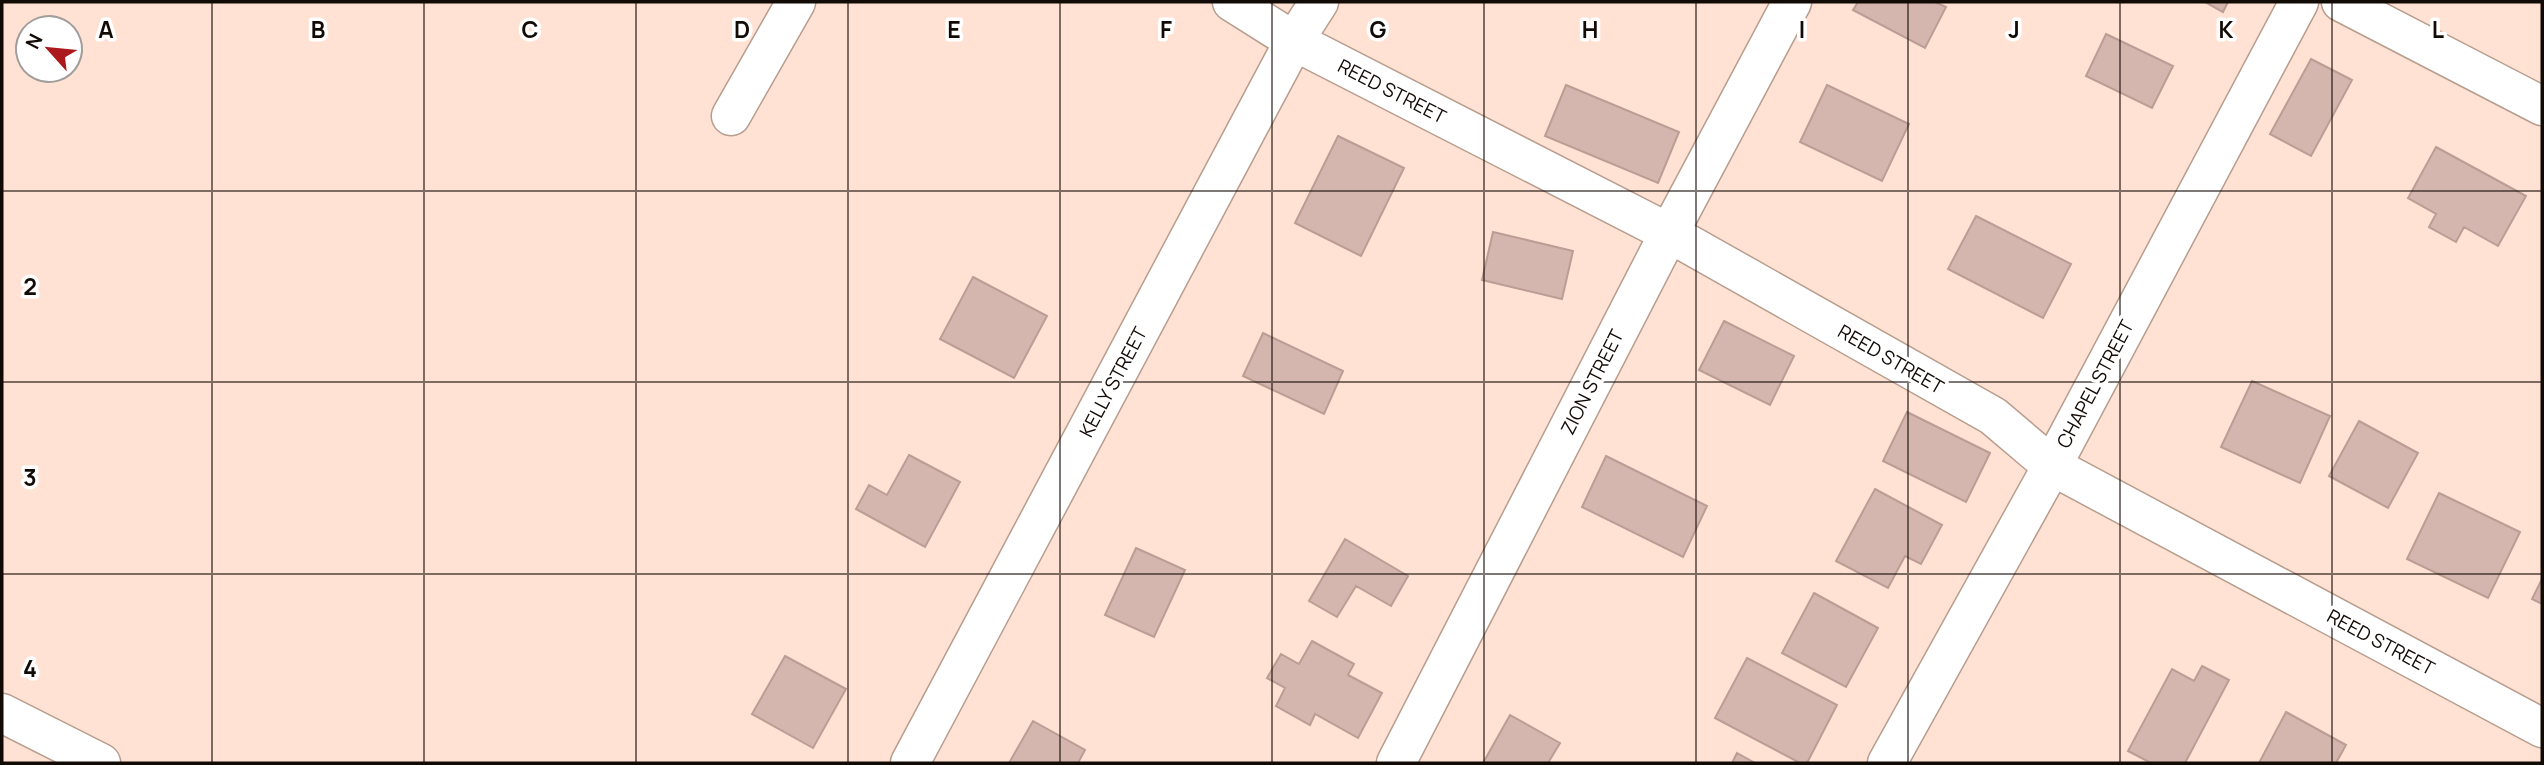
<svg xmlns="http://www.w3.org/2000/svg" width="2544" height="765" viewBox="0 0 2544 765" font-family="Manrope,sans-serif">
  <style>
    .building { fill: #d5b6ae; stroke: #bb9d95; stroke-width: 2 }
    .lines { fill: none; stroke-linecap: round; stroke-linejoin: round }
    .minor-casing { stroke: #b79d8e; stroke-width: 41 }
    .minor { stroke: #fff; stroke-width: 38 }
    .grid { fill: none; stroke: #120a05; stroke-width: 2; stroke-opacity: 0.55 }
    .labels { text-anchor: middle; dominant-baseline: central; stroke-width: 7; stroke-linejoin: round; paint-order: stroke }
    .street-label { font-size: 19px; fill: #120a05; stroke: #fff }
    .grid-label { font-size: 23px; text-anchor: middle; font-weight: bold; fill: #120a05; stroke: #fff; stroke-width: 7; stroke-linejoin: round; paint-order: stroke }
  </style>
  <rect width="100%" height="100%" fill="#ffe2d3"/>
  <path class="building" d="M1858 2H1935L1946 7 1925 48 1853 10Z
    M2205 2H2228L2223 12Z
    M2106 34 2173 66 2152 108 2086 76Z
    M2311 59 2352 80 2311 156 2270 134Z
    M1566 85 1679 132 1658 183 1545 136Z
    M1827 85 1909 124 1882 181 1800 142Z
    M1338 136 1404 168 1361 256 1295 223Z
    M2436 147 2526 196 2498 246 2464 227 2456 242 2429 227 2436 214 2408 198Z
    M1976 216 2071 264 2043 318 1948 269Z
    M1493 232 1573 251 1562 299 1482 280Z
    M973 277 1047 316 1014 378 940 339Z
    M1724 321 1794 356 1770 405 1699 370Z
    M1263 333 1343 371 1324 414 1243 376Z
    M2252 381 2330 416 2300 483 2221 447Z
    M1907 412 1990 453 1966 502 1883 461Z
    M2359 421 2418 453 2388 508 2329 476Z
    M909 455 960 482 925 547 856 509 869 485 887 495Z
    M1606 456 1707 506 1683 557 1582 507Z
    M1875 489 1942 525 1921 564 1905 556 1888 588 1836 561Z
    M2439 493 2520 532 2488 598 2407 559Z
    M1345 539 1408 576 1391 606 1356 586 1337 617 1309 601Z
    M1136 548 1185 570 1154 637 1105 615Z
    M2542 579V604L2532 599Z
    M1814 593 1878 628 1846 687 1782 653Z
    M1312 641 1354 664 1348 675 1382 693 1358 738 1315 714 1310 725 1276 706 1285 688 1267 678 1281 654 1299 664Z
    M785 656 846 689 813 748 752 714Z
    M1747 658 1837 705 1807 763H1800L1715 718Z
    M2202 666 2229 680 2185 763H2151L2128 751 2172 669 2194 681Z
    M2286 712 2346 745 2336 763H2259Z
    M1510 715 1560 743 1548 763H1483Z
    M1033 721 1085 750 1078 763H1009Z
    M1737 753 1755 763H1732Z"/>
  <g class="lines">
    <g class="minor-casing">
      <path id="minor" d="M1232 2 1294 41 1669 233 1993 416 2052 466 2542 728
        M2341 2 2542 106
        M731 116 796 2
        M2 713 101 763
        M910 763 1294 41 1319 2
        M1396 763 1669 233 1792 2
        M1887 763 2052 466 2299 2"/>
    </g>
    <use href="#minor" class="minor"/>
  </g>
  <path class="grid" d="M212 2V763M424 2V763M636 2V763M848 2V763M1060 2V763M1272 2V763M1484 2V763M1696 2V763M1908 2V763M2120 2V763M2332 2V763M2 191H2542M2 382H2542M2 574H2542"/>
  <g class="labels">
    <g class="street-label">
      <text transform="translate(1392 91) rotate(27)">REED STREET</text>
      <text transform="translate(1891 359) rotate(30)">REED STREET</text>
      <text transform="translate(1113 382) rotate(-62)">KELLY STREET</text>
      <text transform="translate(1592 382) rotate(-63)">ZION STREET</text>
      <text transform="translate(2095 384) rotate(-62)">CHAPEL STREET</text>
      <text transform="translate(2381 642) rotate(28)">REED STREET</text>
    </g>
  </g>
  <g class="grid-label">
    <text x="106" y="38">A</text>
    <text x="318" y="38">B</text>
    <text x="530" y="38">C</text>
    <text x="742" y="38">D</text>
    <text x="954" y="38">E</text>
    <text x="1166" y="38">F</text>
    <text x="1378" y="38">G</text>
    <text x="1590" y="38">H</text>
    <text x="1802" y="38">I</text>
    <text x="2014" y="38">J</text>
    <text x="2226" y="38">K</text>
    <text x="2438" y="38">L</text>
    <text x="30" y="295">2</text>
    <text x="30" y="486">3</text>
    <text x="30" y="677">4</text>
  </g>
  <rect width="2544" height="765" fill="none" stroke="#120a05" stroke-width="7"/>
  <g transform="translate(49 49) rotate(297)"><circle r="33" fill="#ffffff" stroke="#a09d9b" stroke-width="2"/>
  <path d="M0-5L12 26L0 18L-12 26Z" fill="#ac191c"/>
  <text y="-10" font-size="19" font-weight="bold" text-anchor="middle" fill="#120a05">N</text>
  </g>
</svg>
